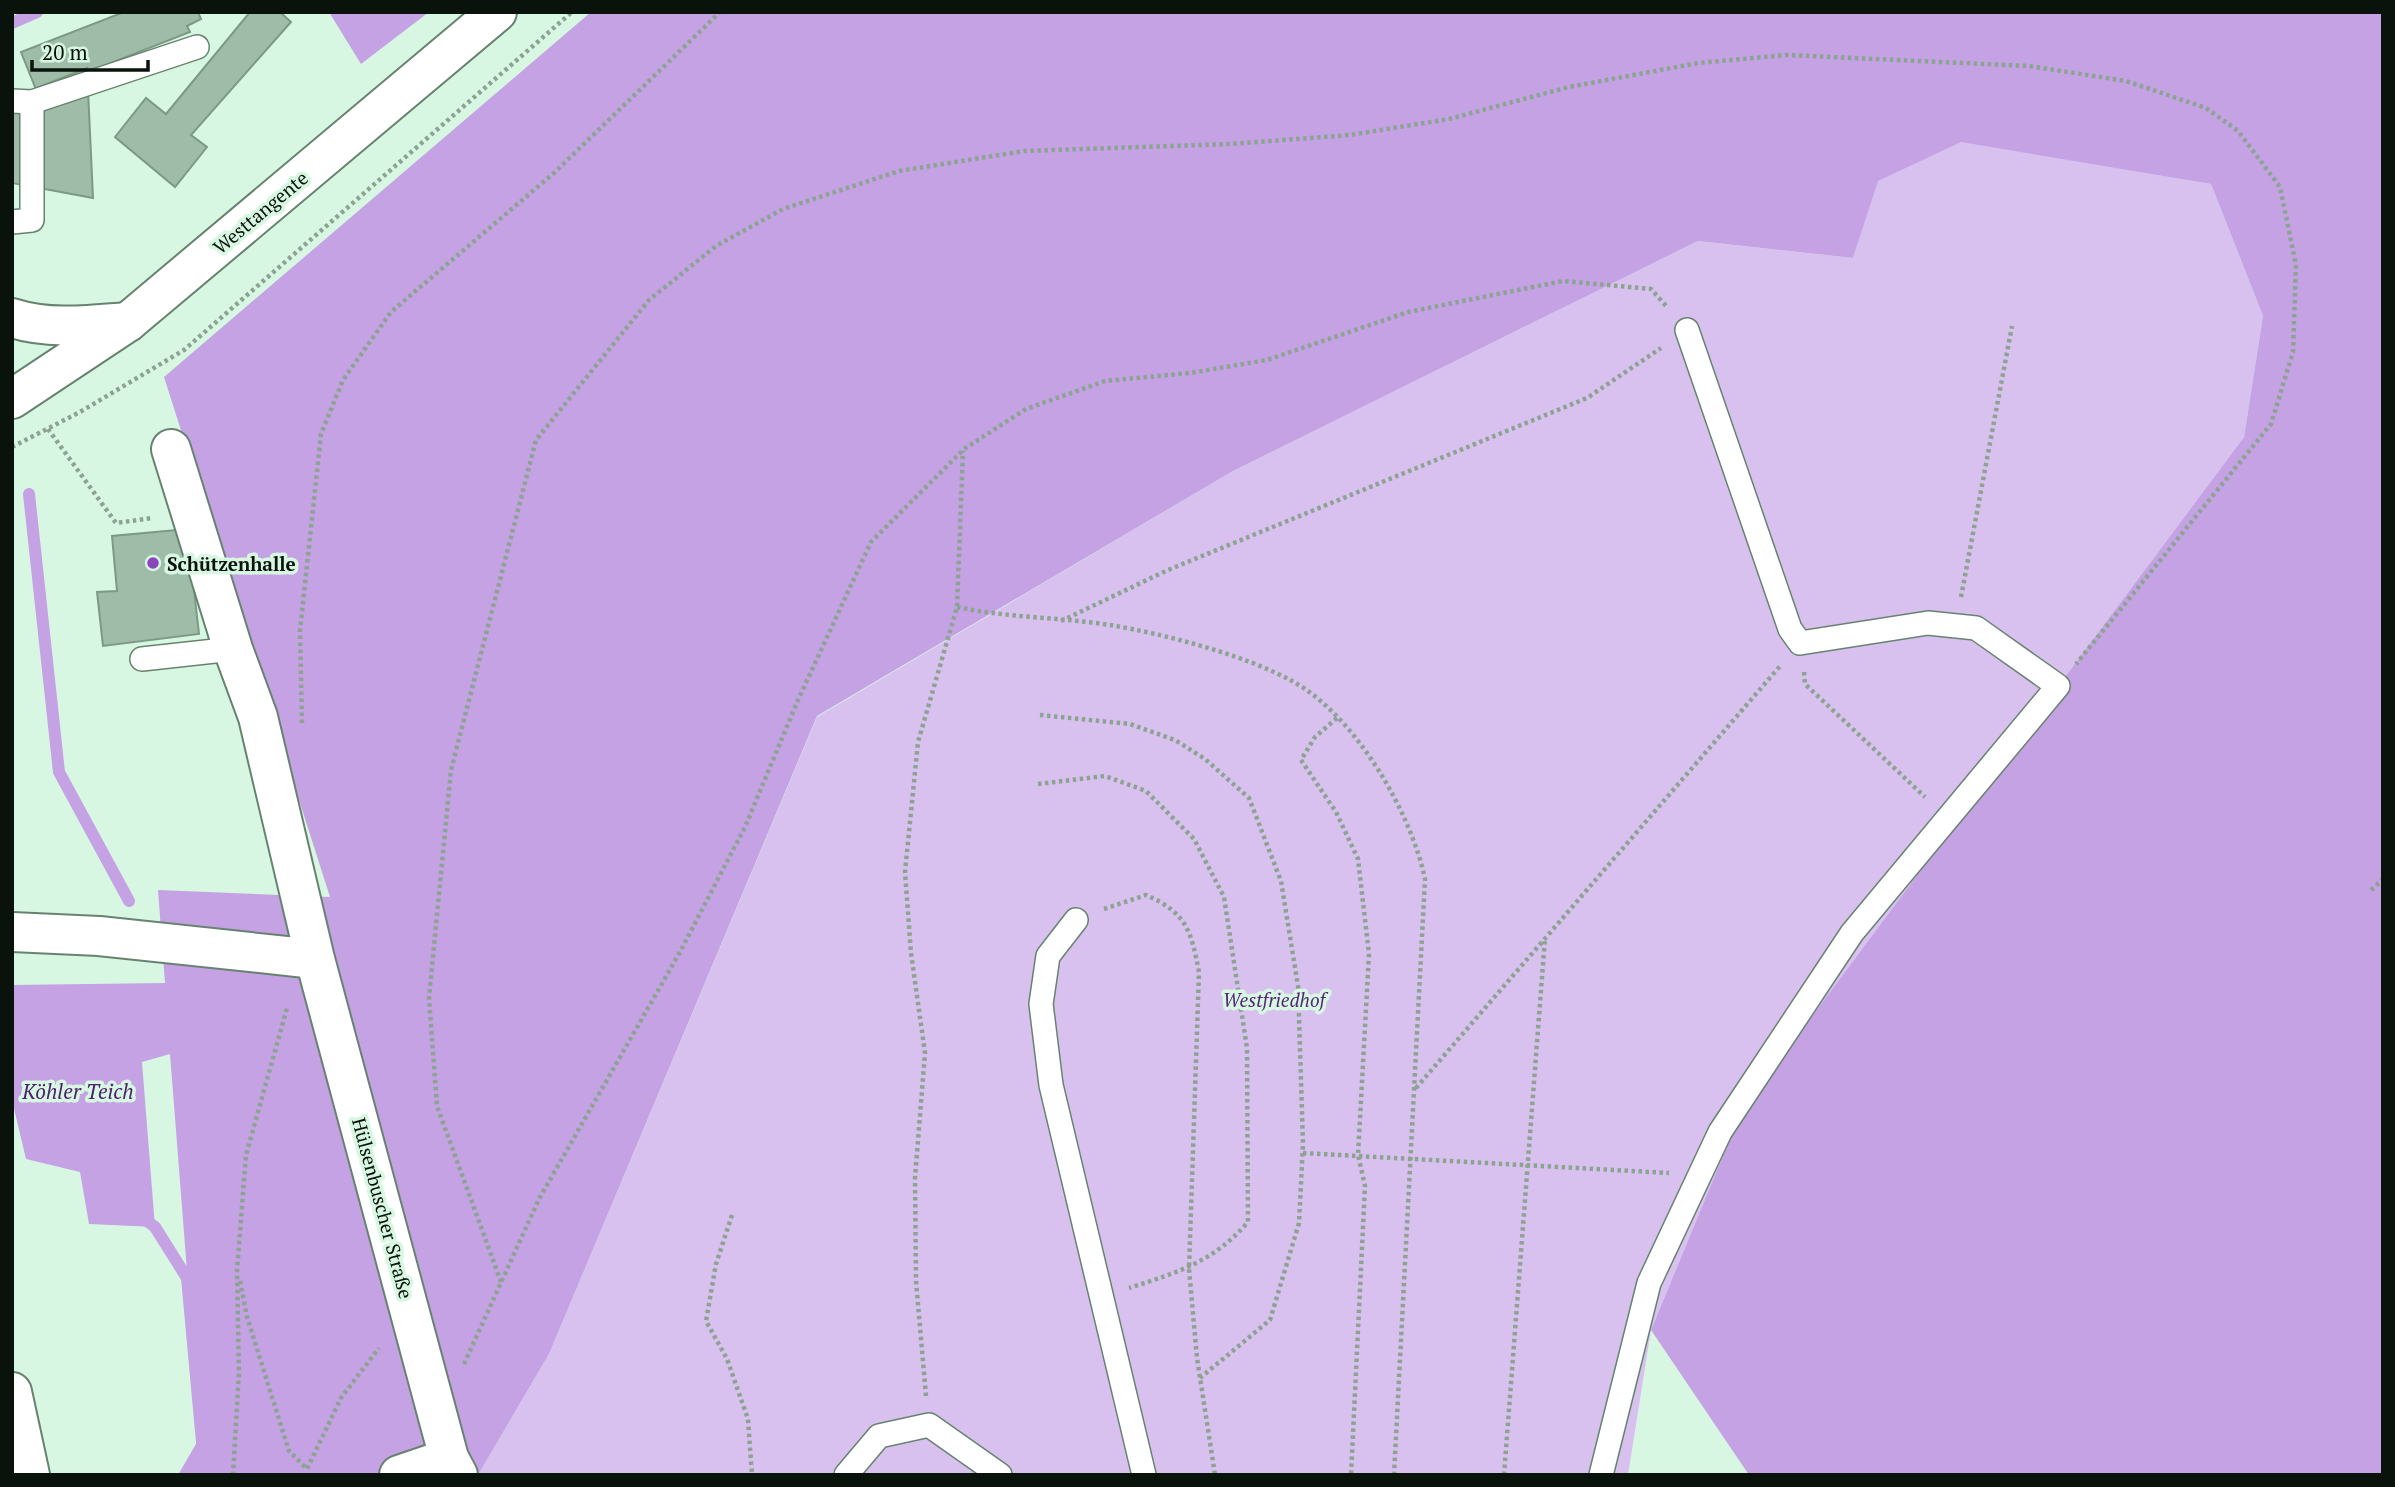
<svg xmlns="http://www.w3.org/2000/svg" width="2395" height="1487" viewBox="0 0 2395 1487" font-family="'PT Serif',serif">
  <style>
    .green { fill: #d9c1ef }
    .forest { fill: #c5a2e4 }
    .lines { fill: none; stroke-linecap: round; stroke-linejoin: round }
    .stream { stroke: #c5a2e4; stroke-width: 12 }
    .building { fill: #9ebca8; stroke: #7c9985; stroke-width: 2 }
    .lane-casing { stroke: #678370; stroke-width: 26 }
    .street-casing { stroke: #678370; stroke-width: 42 }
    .secondary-casing { stroke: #678370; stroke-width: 42 }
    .primary-casing { stroke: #678370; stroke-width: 42 }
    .path { stroke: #8ca393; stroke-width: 4.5; stroke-dasharray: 3.5 3.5; stroke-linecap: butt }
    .lane { stroke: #fff; stroke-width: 23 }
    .street { stroke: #fff; stroke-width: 38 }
    .secondary { stroke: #fff; stroke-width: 38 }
    .primary { stroke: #fff; stroke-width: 38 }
    .poi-dot { fill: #8a46ba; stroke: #d8f7e2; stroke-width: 2.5 }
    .labels { text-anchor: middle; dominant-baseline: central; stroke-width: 7; stroke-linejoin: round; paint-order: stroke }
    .street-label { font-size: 19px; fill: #09130c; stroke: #d8f7e2 }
    .poi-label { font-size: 19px; font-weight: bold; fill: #09130c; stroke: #d8f7e2; text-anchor: start }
    .park-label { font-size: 19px; font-style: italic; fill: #532673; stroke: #d8f7e2 }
    .water-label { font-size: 21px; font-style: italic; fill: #4e216d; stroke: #d8f7e2 }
  </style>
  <rect width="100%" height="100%" fill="#d8f7e2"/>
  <path class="green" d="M1961 141 2211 184 2263 316 2244 437 1742 1110 1651 1330 1628 1475H478L549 1354 817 717 1233 471 1698 241 1853 258 1877 181Z"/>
  <path class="forest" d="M329 12H429L361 64Z
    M591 12H2383V1475H1749L1651 1330 1742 1110 2244 437 2263 316 2211 184 1961 142 1878 181 1853 258 1698 241 1233 471 817 716 549 1354 478 1475H178L200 1437 170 1054 142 1062 155 1227 89 1224 80 1172 26 1159 12 1100V985L165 983 158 890 330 897 164 377Z"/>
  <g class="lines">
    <path class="stream" d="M12 23 37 12
      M29 494 59 772 129 901
      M2363 1019 2383 993
      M143 1218 155 1227 187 1278 205 1475
      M2108 1475 2144 1331 2224 1286 2240 1235 2301 1184 2320 1130"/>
  </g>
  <path class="building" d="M124 12H198L201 19 187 26 190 32 37 92 21 52Z
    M250 12H280L291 22 191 135 207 147 175 187 115 137 146 98 166 114Z
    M87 68 93 198 12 183V98Z
    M187 529 199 634 103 646 97 592 117 591 112 536Z"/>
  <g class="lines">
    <g class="lane-casing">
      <path id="lane" d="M12 101 32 102 197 47
        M12 222 32 220V102
        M142 659 233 649
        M1076 920 1048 956 1041 1004 1051 1085 1144 1475
        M846 1475 879 1436 929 1425 1000 1475
        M1601 1475 1649 1283 1720 1132 1852 933 2058 686 1976 628 1928 623 1800 643 1790 629 1687 330"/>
    </g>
    <g class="street-casing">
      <path id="street" d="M171 449 233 649 258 717 315 959 449 1458
        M12 932 99 936 315 959
        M399 1475 449 1458 458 1475"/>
    </g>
    <g class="secondary-casing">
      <path id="secondary" d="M12 318C50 330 89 325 128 322
        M12 1392 30 1475"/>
    </g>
    <g class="primary-casing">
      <path id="primary" d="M12 399 128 322 497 12"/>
    </g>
    <path class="path" d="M48 429 116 523 152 518
      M12 447 80 412 184 350 572 12
      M1961 597 2012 326
      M957 607C1008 618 1059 617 1110 625 1164 634 1245 655 1292 681 1355 715 1411 812 1425 879L1394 1475
      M1061 621 1168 570 1587 398 1661 348
      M1804 672 1805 684 1925 797
      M1040 715 1130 724 1175 740 1205 759 1249 798 1281 881 1298 986 1303 1144 1299 1223 1270 1320 1200 1378
      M1337 718 1315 737 1301 760 1336 812 1358 859 1369 954 1358 1155 1365 1186 1351 1475
      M302 723 300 631 321 434 343 380 391 312 554 173 720 12
      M1038 784 1105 776 1146 791 1194 839 1224 897 1247 1048 1248 1222C1213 1262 1179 1272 1129 1288
      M2371 890 2383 879
      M1104 909 1146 895C1187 913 1191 931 1199 972L1189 1269 1197 1358 1215 1475
      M1416 1088 1781 665
      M1303 1153 1669 1173
      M732 1215 716 1264 706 1321 727 1359 748 1419 752 1475
      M240 1281 247 1317 289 1451 307 1469 341 1398 379 1348
      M501 1282 437 1106 429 998 451 770 536 440 649 300 716 246 783 209 899 171 1024 151 1230 144 1350 135 1449 119 1569 87 1698 63 1787 55 2029 66 2126 81 2206 108 2238 131 2280 187 2296 265 2293 352 2271 424 2076 664
      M464 1364 539 1199 680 952 745 827 798 700 871 542 964 449 1026 409 1105 381 1190 373 1267 360 1408 312 1563 281 1651 289 1667 307
      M926 1396 916 1281 915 1178 925 1053 911 953 905 872 918 742 957 607 963 451
      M233 1475 239 1372 237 1271 246 1155 287 1008
      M1504 1475 1545 938"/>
    <use href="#lane" class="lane"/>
    <use href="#street" class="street"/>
    <use href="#secondary" class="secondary"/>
    <use href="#primary" class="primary"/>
  </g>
  <circle class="poi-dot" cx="153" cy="563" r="7"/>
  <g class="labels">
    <g class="street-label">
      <text transform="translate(260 212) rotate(-40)">Westtangente</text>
      <text transform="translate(383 1208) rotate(75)">Hülsenbuscher Straße</text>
    </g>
    <g class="poi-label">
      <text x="167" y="563">Schützenhalle</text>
    </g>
    <g class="park-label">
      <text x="1274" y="999">Westfriedhof</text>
    </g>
    <g class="water-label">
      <text x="78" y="1091">Köhler Teich</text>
    </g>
  </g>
  <rect width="2395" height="1487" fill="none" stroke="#09130c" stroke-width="28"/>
  <path d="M32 60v10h116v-10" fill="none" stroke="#09130c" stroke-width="3.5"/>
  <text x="42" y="60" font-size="21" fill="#09130c" stroke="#d8f7e2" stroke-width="5" paint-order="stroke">20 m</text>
</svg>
